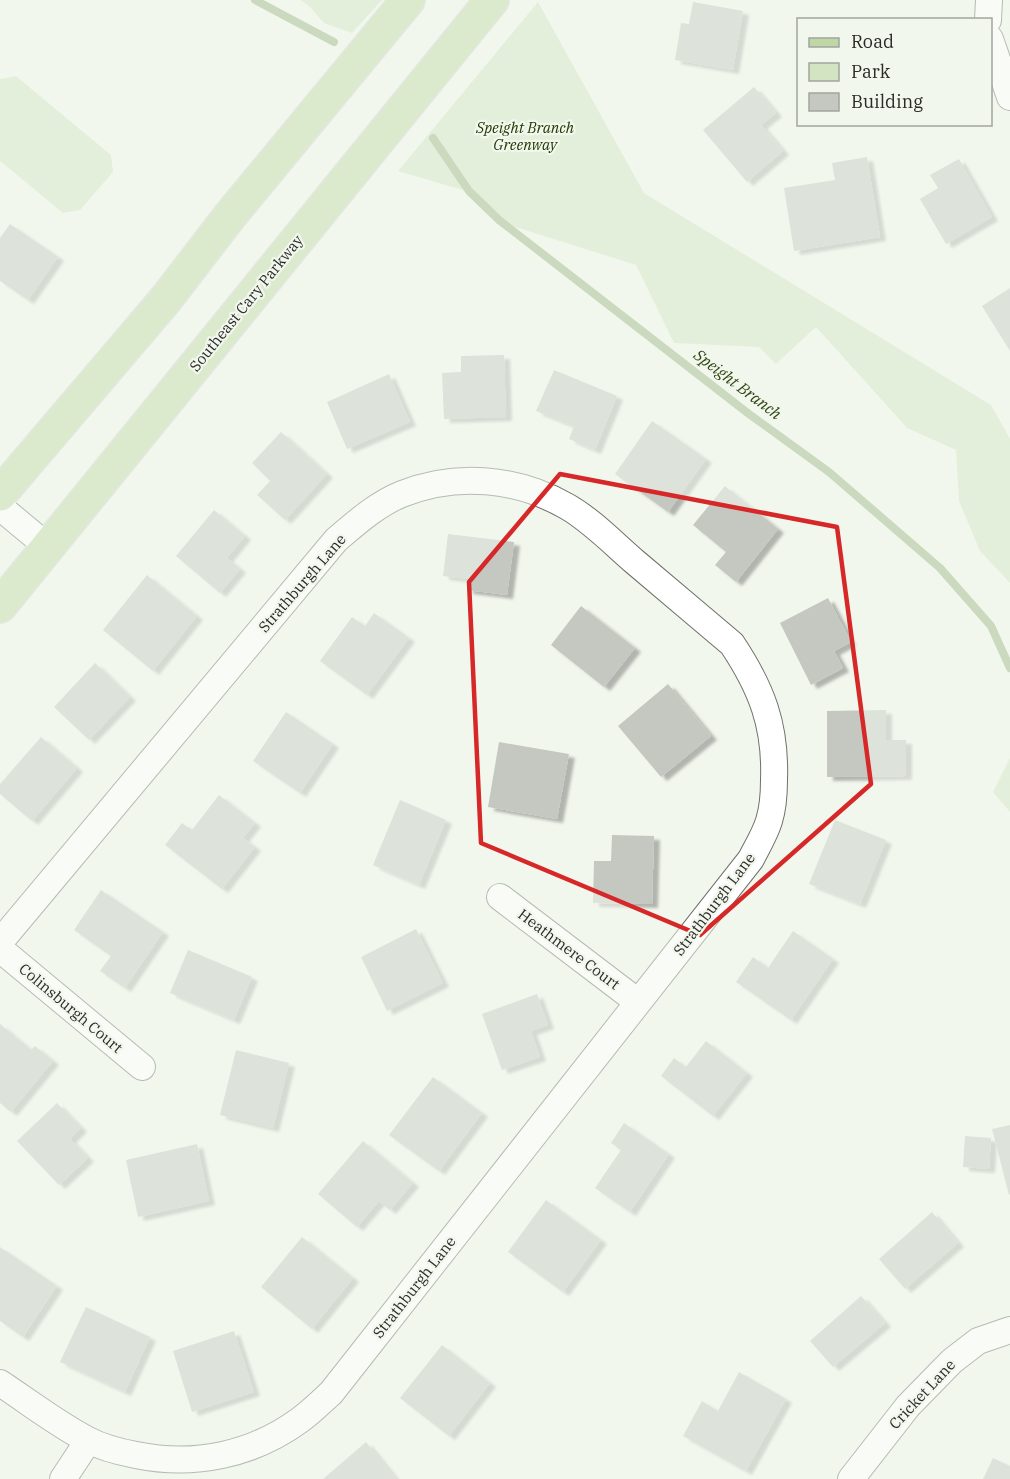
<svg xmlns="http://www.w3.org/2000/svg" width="1010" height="1479" viewBox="0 0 1010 1479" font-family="'IBM Plex Serif',serif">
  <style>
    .green { fill: #d3e4c3 }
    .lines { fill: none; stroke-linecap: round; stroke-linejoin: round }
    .stream { stroke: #9bb383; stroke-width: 8 }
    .building { fill: #c4c8c0; filter: url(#shadow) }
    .street-casing { stroke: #6d7169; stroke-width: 28 }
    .primary-casing { stroke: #d4d5d4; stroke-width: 36 }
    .street { stroke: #fff; stroke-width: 26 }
    .primary { stroke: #bfd7a5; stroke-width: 33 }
    .marked { fill: none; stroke: #d62828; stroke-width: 4.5; stroke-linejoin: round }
    .labels { text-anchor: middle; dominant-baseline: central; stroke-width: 4.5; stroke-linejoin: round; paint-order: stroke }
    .park-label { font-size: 15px; font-style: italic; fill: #243902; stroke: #f2f7ee }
    .street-label { font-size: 15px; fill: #2a2b28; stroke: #f2f7ee }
    .water-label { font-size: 16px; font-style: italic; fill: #2f4511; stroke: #f2f7ee }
  </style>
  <defs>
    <filter id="shadow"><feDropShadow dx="6" dy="4" stdDeviation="1.5" flood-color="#0004"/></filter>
  </defs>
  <rect width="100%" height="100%" fill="#f2f7ee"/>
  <path class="green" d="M300 0H382L352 33 324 23 308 5Z
    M538 2 644 193 991 405 1010 439V583L980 551 959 501 956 450 907 428 816 327 776 364 759 347 674 343 636 265 506 224 476 194 398 171Z
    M16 76 111 155 113 172 80 210 63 213 0 161V79Z
    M1010 758V812L993 792Z"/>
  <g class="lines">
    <path class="stream" d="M255 0 334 42
      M433 138 469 191 499 220 749 414 829 472 940 568 991 626 1010 668"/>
  </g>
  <path class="building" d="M693 2 743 11 733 70 675 60 681 23 689 24Z
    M754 87 776 113 761 125 783 151 747 182 703 130Z
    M867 157 880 237 794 251 784 188 835 180 832 163Z
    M959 159 992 217 946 244 920 199 938 188 930 175Z
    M10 224 58 257 28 300 0 281V238Z
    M1010 288V351L982 306Z
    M504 355 506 417 444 419 442 373 461 372V356Z
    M554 370 617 396 595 450 569 439 574 426 536 411Z
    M389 374 410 422 347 449 327 402Z
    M652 421 706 459 668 512 615 474Z
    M281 432 327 474 285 520 257 495 270 481 252 463Z
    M725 486 778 529 736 582 715 565 726 552 693 525Z
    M214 510 245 536 227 558 240 569 220 593 176 556Z
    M448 534 514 542 507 595 467 590 468 579 443 576Z
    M147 575 197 616 153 671 103 630Z
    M828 598 851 642 834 651 843 668 811 685 780 623Z
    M581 606 635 648 604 687 551 645Z
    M374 613 409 638 367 695 320 661 352 617 365 626Z
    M95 663 130 697 89 740 54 707Z
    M668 684 711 736 661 777 618 726Z
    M886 710V740H906V776L827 777V711Z
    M286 712 333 744 300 793 253 761Z
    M41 737 77 768 32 821 0 794V784Z
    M499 742 569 754 557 819 488 807Z
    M219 795 255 823 243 838 255 847 222 889 165 845 182 823 192 830Z
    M400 800 446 820 419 885 373 865Z
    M835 820 886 840 860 904 809 884Z
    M612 835 654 836 652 904 593 903 594 861H611Z
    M101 890 163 932 125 988 100 971 111 956 74 930Z
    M416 929 443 983 387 1011 361 957Z
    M793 931 833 959 791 1020 736 982 753 957 768 968Z
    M188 950 252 977 234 1020 170 993Z
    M537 994 548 1025 531 1031 540 1057 502 1070 482 1014Z
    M0 1024 31 1050 35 1046 53 1061 11 1112 0 1103Z
    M706 1041 747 1073 713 1116 661 1076 674 1058 686 1067Z
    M236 1050 289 1063 273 1128 220 1115Z
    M433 1077 482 1113 439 1171 389 1135Z
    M57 1103 81 1128 70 1139 88 1158 59 1185 17 1141Z
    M624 1123 669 1154 630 1212 595 1188 621 1150 611 1143Z
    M1010 1125V1194L1009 1195 992 1129Z
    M965 1136 991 1138 989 1169 963 1167Z
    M363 1141 413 1183 390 1210 379 1201 357 1227 318 1194Z
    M197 1144 209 1201 138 1217 126 1160Z
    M546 1200 601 1240 563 1292 508 1252Z
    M932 1212 958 1243 905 1289 879 1259Z
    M302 1237 353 1278 312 1329 261 1287Z
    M0 1247 57 1286 23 1337 0 1321Z
    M861 1296 885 1323 833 1367 810 1341Z
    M86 1307 150 1337 125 1392 60 1362Z
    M234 1331 254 1392 192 1412 173 1351Z
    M442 1345 490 1383 449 1436 400 1398Z
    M739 1372 786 1399 746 1471 683 1436 702 1401 718 1411Z
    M366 1442 396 1479H323Z
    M993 1458 1010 1466V1479H983Z"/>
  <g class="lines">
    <g class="street-casing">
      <path id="street" d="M988 20 989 0
        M990 39 1010 97
        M0 507 48 547
        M500 897 638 1002
        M0 942 336 540C356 523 377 504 402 494 457 472 518 478 568 507 592 521 614 544 635 562 667 589 700 617 732 644 762 689 776 726 774 780 774 793 773 808 769 821 765 834 757 847 751 859L331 1393C321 1402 311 1412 300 1420 252 1455 194 1467 136 1455 120 1452 103 1448 88 1440 57 1424 29 1402 0 1383
        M0 949 142 1067
        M63 1479 88 1441
        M851 1479 908 1406 952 1361 978 1341 1010 1330"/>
    </g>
    <g class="primary-casing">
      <path id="primary" d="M0 494 166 299 229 217 408 0
        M0 606 492 0"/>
    </g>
    <use href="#street" class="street"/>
    <use href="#primary" class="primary"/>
  </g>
  <path d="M0 0H1010V1479H0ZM560 474 837 527 871 784 700 935 481 843 469 582Z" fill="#f2f7ee" fill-opacity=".55" fill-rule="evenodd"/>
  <path class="marked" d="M560 474 837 527 871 784 700 935 481 843 469 582Z"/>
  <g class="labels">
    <g class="park-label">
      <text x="525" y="127">Speight Branch<tspan x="525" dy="17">Greenway</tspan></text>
    </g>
    <g class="street-label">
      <text transform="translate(246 303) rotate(-51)">Southeast Cary Parkway</text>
      <text transform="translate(302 583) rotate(-49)">Strathburgh Lane</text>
      <text transform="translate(714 904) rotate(-53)">Strathburgh Lane</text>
      <text transform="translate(569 949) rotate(37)">Heathmere Court</text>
      <text transform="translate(71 1008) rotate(40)">Colinsburgh Court</text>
      <text transform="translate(414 1287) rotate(-52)">Strathburgh Lane</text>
      <text transform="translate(922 1394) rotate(-47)">Cricket Lane</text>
    </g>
    <g class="water-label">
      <text transform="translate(738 384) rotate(37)">Speight Branch</text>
    </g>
  </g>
  <rect x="797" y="18" width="195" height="108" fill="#f2f7ee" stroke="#a2a59f" stroke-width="1.5"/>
  <rect x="809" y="38" width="30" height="9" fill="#bfd7a5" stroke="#a2a59f" stroke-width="1.5"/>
  <text x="851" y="48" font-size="18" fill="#2a2b28">Road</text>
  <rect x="809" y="63" width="30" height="18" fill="#d3e4c3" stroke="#a2a59f" stroke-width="1.5"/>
  <text x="851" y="78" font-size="18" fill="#2a2b28">Park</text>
  <rect x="809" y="93" width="30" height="18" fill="#c4c8c0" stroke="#a2a59f" stroke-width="1.5"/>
  <text x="851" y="108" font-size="18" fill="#2a2b28">Building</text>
</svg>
